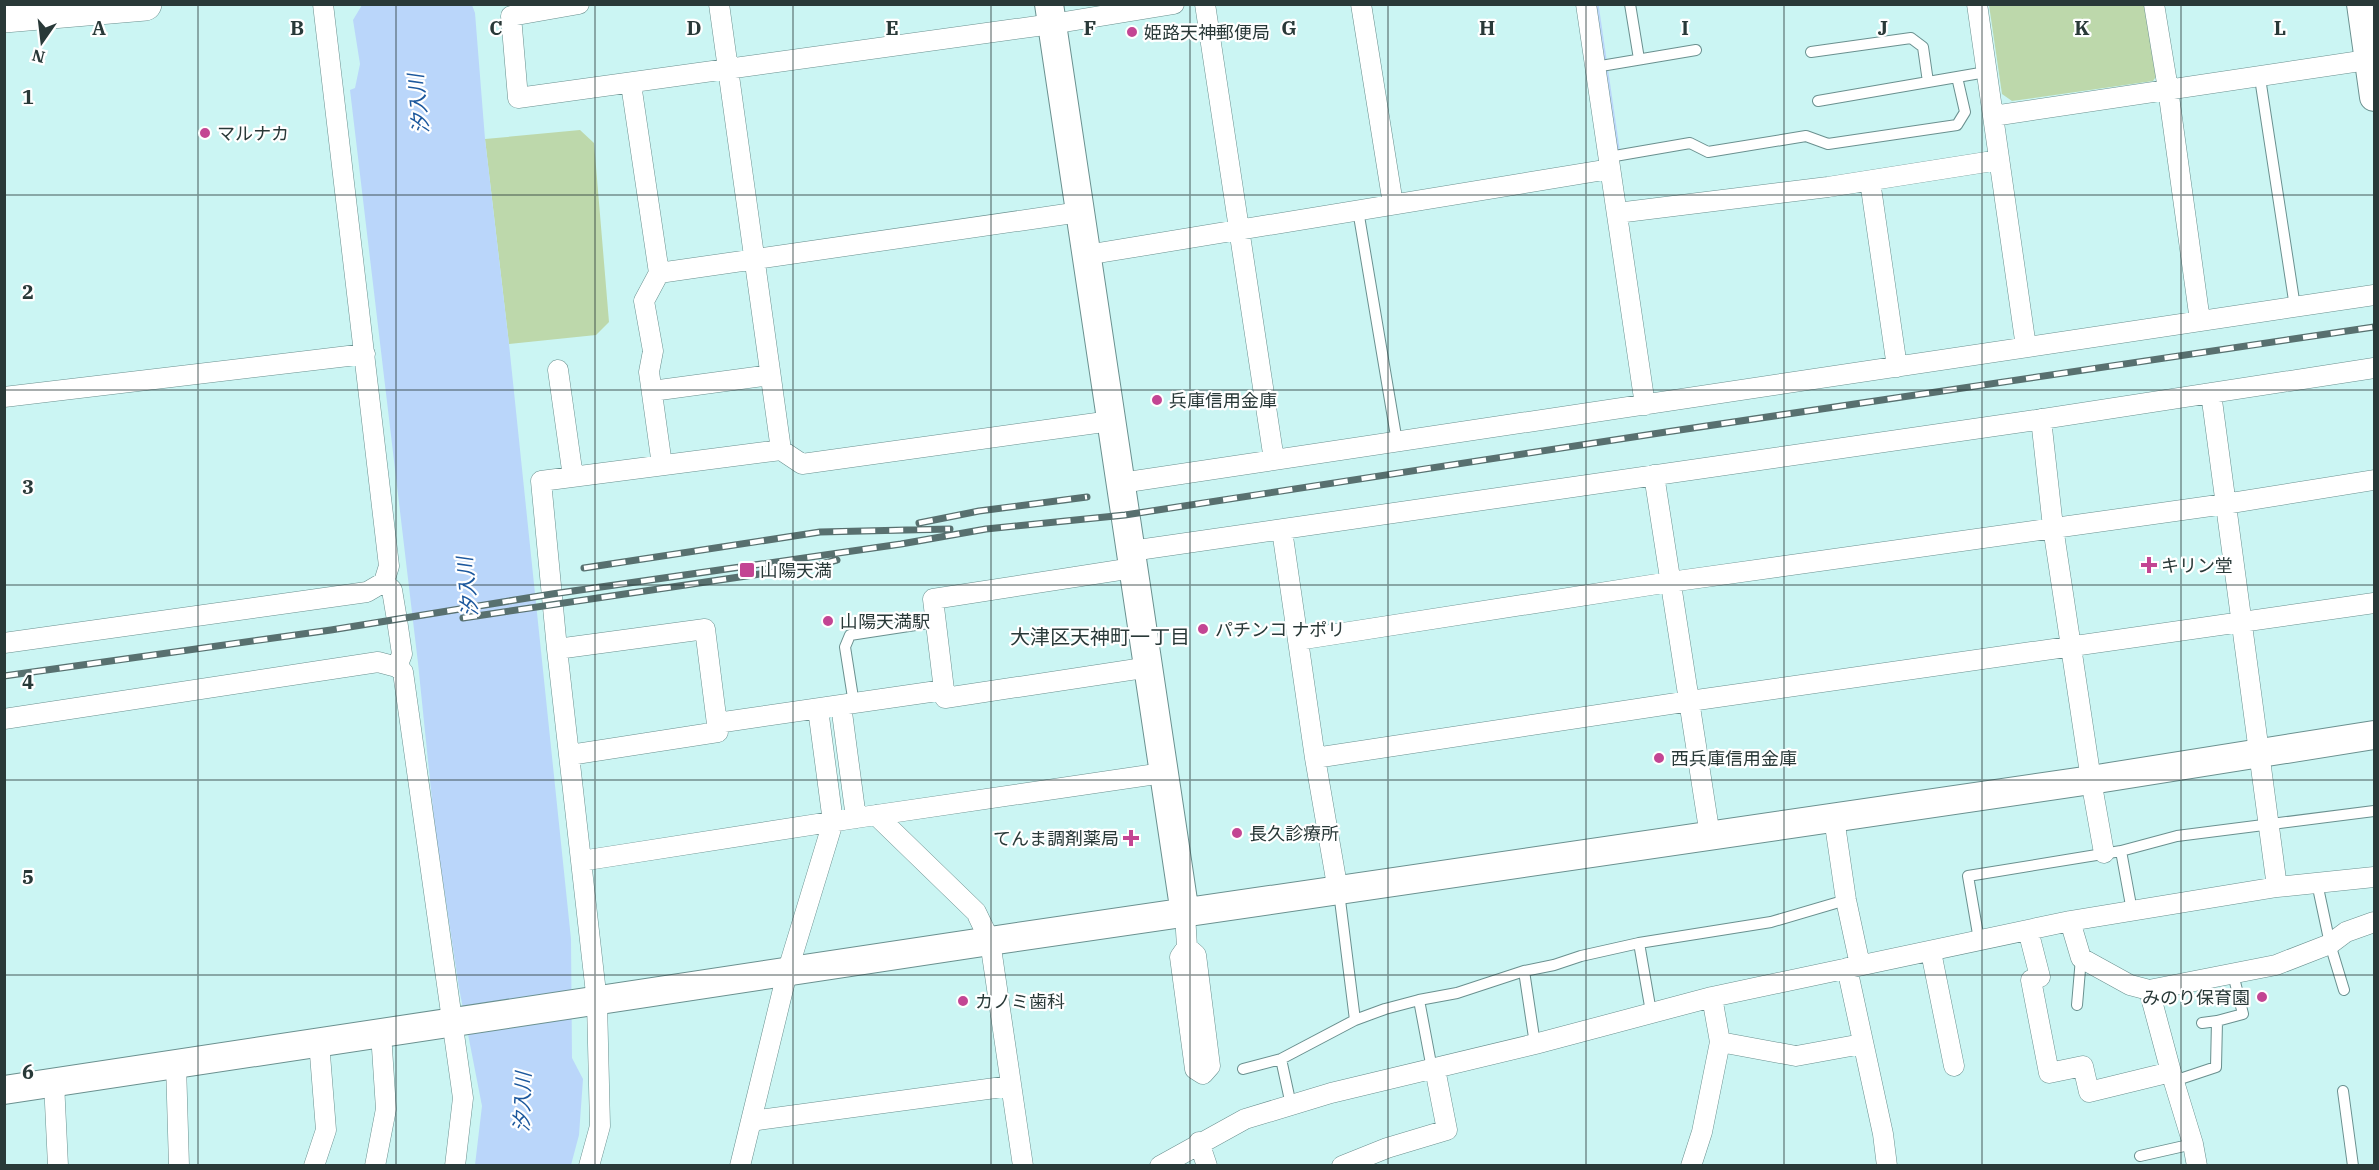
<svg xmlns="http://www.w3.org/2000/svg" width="2379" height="1170" viewBox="0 0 2379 1170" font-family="'IBM Plex Serif','Noto Sans JP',serif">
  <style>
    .green { fill: #bdd8ab }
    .water { fill: #bad6fa }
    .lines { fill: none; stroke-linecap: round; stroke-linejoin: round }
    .stream { stroke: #bad6fa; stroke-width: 5 }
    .lane-casing { stroke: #6a908f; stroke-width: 12 }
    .street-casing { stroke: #6a908f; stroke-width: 21 }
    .secondary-casing { stroke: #6a908f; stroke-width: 30 }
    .highway-casing { stroke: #6a908f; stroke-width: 34 }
    .lane { stroke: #fff; stroke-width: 10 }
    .street { stroke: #fff; stroke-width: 20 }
    .secondary { stroke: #fff; stroke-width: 28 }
    .highway { stroke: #fff; stroke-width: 33 }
    .rail-casing { stroke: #58706f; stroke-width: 7 }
    .rail { stroke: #fff; stroke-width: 4.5; stroke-dasharray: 14; stroke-linecap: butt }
    .grid { fill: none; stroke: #293938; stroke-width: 1.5; stroke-opacity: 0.55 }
    .poi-dot { fill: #c34593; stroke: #fff; stroke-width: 2 }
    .labels { text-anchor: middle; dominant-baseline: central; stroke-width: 4.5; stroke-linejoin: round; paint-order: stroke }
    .poi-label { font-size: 18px; fill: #293938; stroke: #fff; text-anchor: start }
    .water-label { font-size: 20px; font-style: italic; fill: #1c589d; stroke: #fff }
    .neighbourhood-label { font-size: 20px; fill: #293938; stroke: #fff }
    .grid-label { font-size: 20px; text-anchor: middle; font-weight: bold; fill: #293938; stroke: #fff; stroke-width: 4.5; stroke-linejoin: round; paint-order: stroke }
  </style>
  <rect width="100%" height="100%" fill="#cbf5f3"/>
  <path class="green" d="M1989 5H2147L2158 74 2153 81 2012 101 2002 94Z
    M580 130 594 143 609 322 596 335 509 344 485 139Z"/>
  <path class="water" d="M362 5H472L475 13 485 139 509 344 571 939 572 1058 583 1079 579 1135 571 1165H475L482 1106 459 988 435 829 418 663 350 90 355 88 360 64 353 20Z"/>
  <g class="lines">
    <path class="stream" d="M1596 4 1618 155"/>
    <g class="lane-casing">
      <path id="lane" d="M1630 4 1639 59
        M1811 52 1911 38 1923 47 1928 82
        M1595 67 1696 50
        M2260 78 2295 307
        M1818 101 1986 72
        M1609 157 1690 143 1708 152 1806 136 1828 144 1957 125 1965 112 1957 77
        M1358 210 1397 442
        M854 704 845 647 850 635 935 622
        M2121 851 2132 911
        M2317 883 2330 944 2344 990
        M1339 892 1355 1020
        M1979 940 1968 876 2121 851 2177 836 2374 811
        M1639 943 1651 1012
        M1524 971 1535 1044
        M1419 1000 1432 1069
        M2077 1005 2081 958
        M2202 1023 2217 1021 2243 1014 2233 974
        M1281 1059 1291 1105
        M1243 1069 1281 1059 1355 1020 1385 1009 1419 1000 1457 993 1524 971 1554 965 1581 956 1639 943 1771 922 1846 900
        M2174 1081 2216 1067 2217 1021
        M2343 1091 2353 1166
        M2140 1156 2193 1144"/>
    </g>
    <g class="street-casing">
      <path id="street" d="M579 4 511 16 518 98 1052 24 1174 4
        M719 4 781 450
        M1205 4 1274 460
        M1361 4 1393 204
        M1586 4 1645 405
        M1977 4 2026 347
        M2154 4 2168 89 2200 321
        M631 84 659 273 644 301 653 351 649 372 662 465
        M1993 116 2374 59
        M1870 181 1897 367
        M1617 213 1828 187 1999 160
        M1086 255 1610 169
        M659 273 1080 212
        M558 370 573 477
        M652 391 770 375
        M2211 393 2277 887
        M4 397 365 354
        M2041 419 2053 527 2091 780 2104 853
        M1654 475 1710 836
        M1121 483 2374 295
        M1282 530 1315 758 1338 891
        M1131 551 2029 421 2374 368
        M1133 568 933 599 944 690 945 698 1150 667
        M384 582 392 590 397 620 402 654 397 667
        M1298 640 1670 582 2225 504 2374 480
        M4 643 367 592 384 582 389 566 323 4
        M557 649 705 629 718 732 570 755
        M841 705 856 818
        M4 719 378 662 397 667 403 672 463 1098 455 1166
        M717 723 944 690
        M1315 758 1690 701 2374 603
        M876 815 976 912 990 941 1023 1166
        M1834 818 1846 900 1860 965
        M581 861 856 818 1163 773
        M1185 914 1187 947 1196 955 1210 1066 1203 1074 1195 1069 1180 957 1187 947
        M2070 921 2081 958 2130 985 2149 990 2276 965 2330 944 2346 932 2374 922
        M2028 930 2040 977 2031 980 2049 1073 2083 1066 2089 1092 2171 1072
        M1931 952 1954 1066
        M1847 968 1883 1134 1887 1166
        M2149 990 2171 1072 2193 1144 2197 1166
        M1720 1042 1796 1056 1862 1044
        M176 1064 179 1166
        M54 1082 58 1166
        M751 1121 1010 1086
        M1199 1142 1207 1166
        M314 1166 326 1130 319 1042
        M375 1166 386 1109 381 1033
        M589 1166 600 1126 597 1002 557 649 541 481 781 450 802 464 1111 421
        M740 1166 787 973 833 822 818 709
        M1160 1166 1245 1119 1331 1093 1535 1044 1712 997 2070 921 2277 887 2374 877
        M1342 1166 1387 1148 1447 1130 1435 1069
        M1691 1166 1702 1132 1720 1042 1712 997"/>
    </g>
    <g class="secondary-casing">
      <path id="secondary" d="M1049 4 1185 914
        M2361 4 2374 97
        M4 1090 990 941 2091 780 2374 735"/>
    </g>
    <g class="highway-casing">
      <path id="highway" d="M4 16 145 4"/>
    </g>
    <use href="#lane" class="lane"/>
    <use href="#street" class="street"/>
    <use href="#secondary" class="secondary"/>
    <use href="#highway" class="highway"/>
    <g class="rail-casing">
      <path id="rail" d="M919 523 979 511 1087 497
        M584 568 820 532 950 529
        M463 618 814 566 837 560
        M4 676 331 630 552 594 901 544 986 529 1125 515 1666 432 2374 327"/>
    </g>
    <use href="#rail" class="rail"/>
  </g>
  <path class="grid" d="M198 4V1166M396 4V1166M595 4V1166M793 4V1166M991 4V1166M1190 4V1166M1388 4V1166M1586 4V1166M1784 4V1166M1982 4V1166M2181 4V1166M4 195H2374M4 390H2374M4 585H2374M4 780H2374M4 975H2374"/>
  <g class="poi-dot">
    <circle cx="1132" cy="32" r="6"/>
    <circle cx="205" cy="133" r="6"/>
    <circle cx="1157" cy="400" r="6"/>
    <path d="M2146 556h6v6h6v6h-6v6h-6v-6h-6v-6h6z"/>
    <rect x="739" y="562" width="16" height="16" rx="3"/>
    <circle cx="828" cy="621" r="6"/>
    <circle cx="1203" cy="629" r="6"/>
    <circle cx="1659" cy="758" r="6"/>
    <circle cx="1237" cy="833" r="6"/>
    <path d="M1128 829h6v6h6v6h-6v6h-6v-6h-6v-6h6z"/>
    <circle cx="2262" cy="997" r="6"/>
    <circle cx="963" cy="1001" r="6"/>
  </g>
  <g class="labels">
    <g class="poi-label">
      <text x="1144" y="32">姫路天神郵便局</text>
      <text x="217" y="133">マルナカ</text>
      <text x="1169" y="400">兵庫信用金庫</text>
      <text x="2161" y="565">キリン堂</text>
      <text x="760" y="570">山陽天満</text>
      <text x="840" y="621">山陽天満駅</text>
      <text x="1215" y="629">パチンコ ナポリ</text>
      <text x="1671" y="758">西兵庫信用金庫</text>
      <text x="1249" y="833">長久診療所</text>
      <text x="1119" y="838" text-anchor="end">てんま調剤薬局</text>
      <text x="2250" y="997" text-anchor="end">みのり保育園</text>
      <text x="975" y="1001">カノミ歯科</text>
    </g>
    <g class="water-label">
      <text transform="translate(418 104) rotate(-96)">汐入川</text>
      <text transform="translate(467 587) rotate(-96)">汐入川</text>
      <text transform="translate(522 1102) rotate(-88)">汐入川</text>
    </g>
    <g class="neighbourhood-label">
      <text x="1100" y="636">大津区天神町一丁目</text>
    </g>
  </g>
  <g class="grid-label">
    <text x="99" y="35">A</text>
    <text x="297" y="35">B</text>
    <text x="496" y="35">C</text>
    <text x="694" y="35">D</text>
    <text x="892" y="35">E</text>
    <text x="1090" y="35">F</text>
    <text x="1289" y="35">G</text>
    <text x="1487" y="35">H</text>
    <text x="1685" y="35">I</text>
    <text x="1883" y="35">J</text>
    <text x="2082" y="35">K</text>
    <text x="2280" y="35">L</text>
    <text x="28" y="104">1</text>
    <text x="28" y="299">2</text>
    <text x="28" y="494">3</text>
    <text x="28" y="689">4</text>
    <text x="28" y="884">5</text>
    <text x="28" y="1079">6</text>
  </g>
  <rect width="2379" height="1170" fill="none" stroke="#293938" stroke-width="12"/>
  <g transform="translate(42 42) rotate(194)" stroke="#ffffff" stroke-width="4.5" paint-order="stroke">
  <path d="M0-4.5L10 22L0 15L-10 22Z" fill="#293938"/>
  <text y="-9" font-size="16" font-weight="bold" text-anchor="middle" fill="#293938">N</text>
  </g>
</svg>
